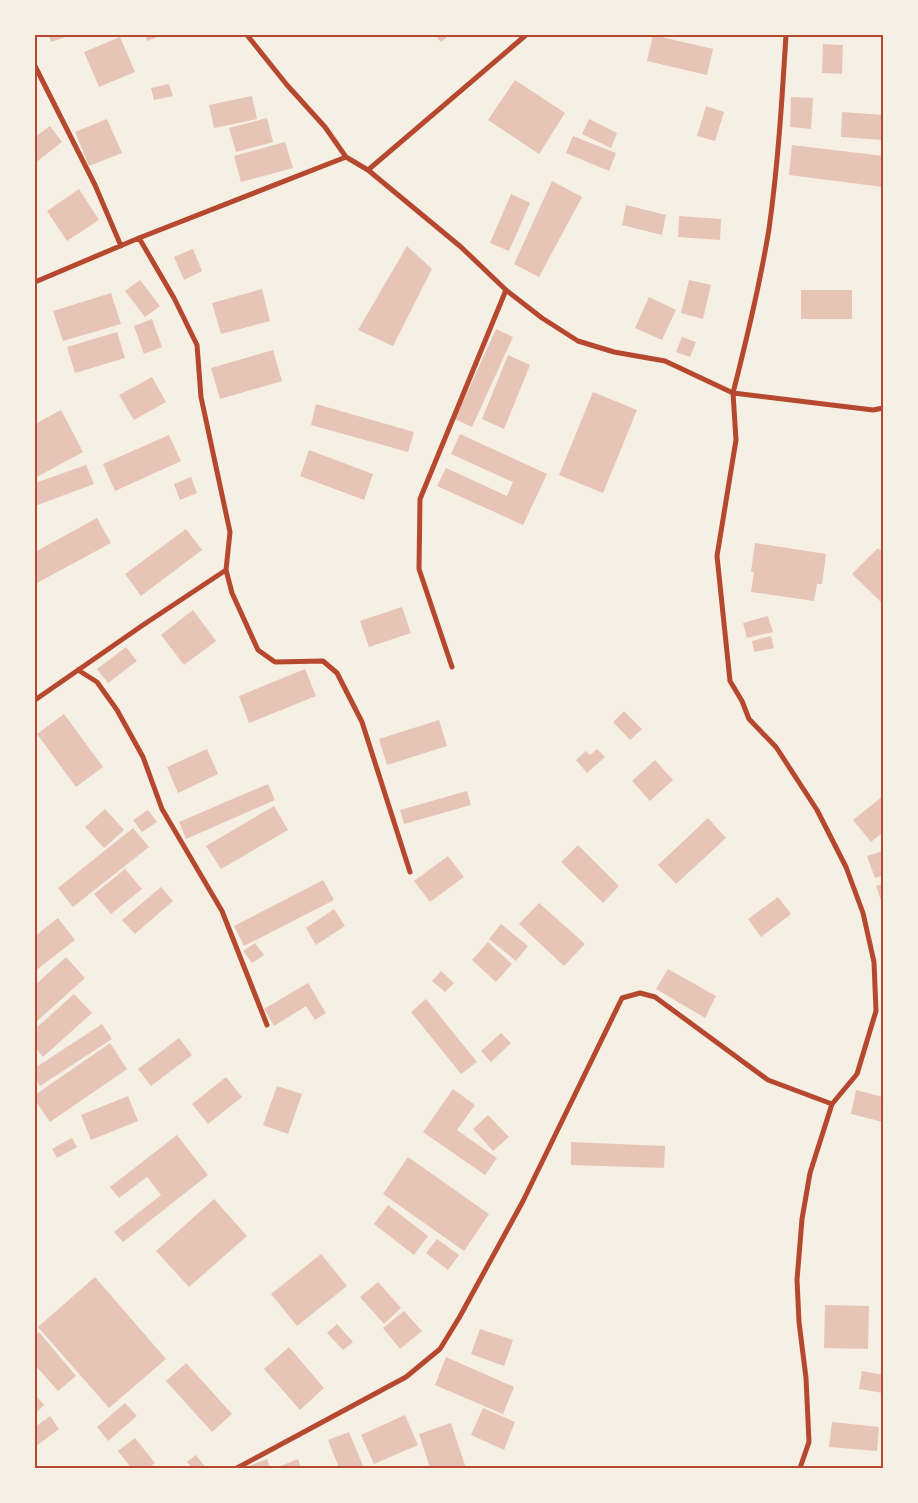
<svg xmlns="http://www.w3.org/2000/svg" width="918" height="1503" viewBox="0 0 918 1503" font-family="Mulish,sans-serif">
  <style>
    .building { fill: #e6c5b7 }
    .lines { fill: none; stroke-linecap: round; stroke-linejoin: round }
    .minor { stroke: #b5482f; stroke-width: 5 }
    .neatline { fill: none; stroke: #b5482f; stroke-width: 2 }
  </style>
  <rect width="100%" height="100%" fill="#f6efe4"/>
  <path class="building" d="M48 35H72L51 42Z
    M145 35H163L147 41Z
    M435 35H450L441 42Z
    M653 35 713 49 707 75 647 61Z
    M120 37 135 72 99 87 84 52Z
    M823 44 843 45 842 74 822 73Z
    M515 80 565 113 539 154 488 120Z
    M169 84 173 96 154 100 151 88Z
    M252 96 257 119 214 128 209 105Z
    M791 97 813 98 811 129 790 127Z
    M706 106 724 112 715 141 697 136Z
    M842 112 883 115V140L841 137Z
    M267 118 273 142 236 152 229 128Z
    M107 119 122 153 89 166 75 132Z
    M589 119 617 133 611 148 582 134Z
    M50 126 62 142 35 163V137Z
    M573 136 616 153 609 171 566 153Z
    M285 142 293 168 241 182 234 156Z
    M792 145 883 156V187L789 175Z
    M552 181 582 197 539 277 514 264Z
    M79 189 99 220 67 241 47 211Z
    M511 194 530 203 509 251 490 243Z
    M626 205 666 215 662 235 622 225Z
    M679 216 721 219 720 240 678 237Z
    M407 246 432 269 393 346 358 330Z
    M193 249 202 271 184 280 174 257Z
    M140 280 160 306 145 317 125 291Z
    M689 280 711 285 703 319 681 313Z
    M262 289 270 321 221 334 212 303Z
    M801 290H852V319H801Z
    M111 293 121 324 63 341 53 311Z
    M649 297 676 310 662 340 635 328Z
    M152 319 162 347 144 354 134 326Z
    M496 329 513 337 472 427 455 419Z
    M117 332 125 358 75 373 67 347Z
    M682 337 696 342 690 357 676 352Z
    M273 350 282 381 220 399 211 368Z
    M508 355 530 365 504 429 482 419Z
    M152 377 166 402 134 420 119 395Z
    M593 392 637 410 603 493 559 475Z
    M316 404 414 432 408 452 311 425Z
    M61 410 83 452 35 478V424Z
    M460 434 547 474 523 525 437 486 446 468 507 496 513 482 451 454Z
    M169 435 181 461 115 491 103 464Z
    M309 450 373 474 364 500 300 476Z
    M86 465 94 484 35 506V483Z
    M191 477 197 493 180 500 174 484Z
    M97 518 111 543 35 584V552Z
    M186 529 202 550 141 596 125 574Z
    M755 543 826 554 822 584H817L814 601 751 592 754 572H751Z
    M878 548 883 553V604L852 574Z
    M402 607 411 633 369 647 360 621Z
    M193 610 216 641 184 665 161 635Z
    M768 616 773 632 747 638 743 623Z
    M771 636 774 648 754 652 752 641Z
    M126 647 137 661 108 683 97 669Z
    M305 669 316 696 249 723 239 696Z
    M624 711 642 729 630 740 613 722Z
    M64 714 103 767 76 787 37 734Z
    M439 720 447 746 387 765 379 739Z
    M207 749 218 774 178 793 167 767Z
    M597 749 605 757 587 773 576 760 586 751 590 755Z
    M655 760 673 780 650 801 632 781Z
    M268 784 275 800 186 839 179 822Z
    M467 791 471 805 404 824 400 810Z
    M883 796V832L871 842 853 820Z
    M274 806 288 830 221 869 206 846Z
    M105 809 124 830 104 848 85 827Z
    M148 810 157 822 142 832 133 820Z
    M708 818 726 838 676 884 658 865Z
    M133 828 149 847 73 907 58 888Z
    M578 845 619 886 603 903 561 862Z
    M883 851V875L875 878 867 856Z
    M448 856 464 877 430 902 414 881Z
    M125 869 142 889 111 914 94 894Z
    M323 880 334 900 244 946 234 926Z
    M883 884V906L876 886Z
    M161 887 173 901 135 934 122 920Z
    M778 897 791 914 761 937 748 919Z
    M539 903 585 944 564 966 519 924Z
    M334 909 345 926 316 945 306 928Z
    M58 918 75 940 35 971V936Z
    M501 924 528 946 516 961 489 939Z
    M488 942 512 964 496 982 472 960Z
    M255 943 264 955 252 963 243 951Z
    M66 957 85 978 35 1023V985Z
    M668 969 716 996 705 1018 656 989Z
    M441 971 454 983 445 992 432 981Z
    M308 983 326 1013 315 1020 306 1006 274 1026 264 1009Z
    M74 994 92 1013 43 1057 35 1047V1029Z
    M426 999 477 1062 461 1074 411 1012Z
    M102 1024 112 1039 40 1086 35 1078V1068Z
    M501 1033 511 1043 491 1062 481 1051Z
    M179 1038 192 1055 151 1086 138 1069Z
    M110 1043 127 1069 50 1122 35 1100V1095Z
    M226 1077 242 1097 208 1124 192 1104Z
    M277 1086 302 1094 288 1134 263 1125Z
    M453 1089 475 1105 457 1130 497 1158 485 1175 423 1132Z
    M856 1090 883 1097V1122L851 1114Z
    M128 1096 138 1121 91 1140 81 1115Z
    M488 1115 509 1137 493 1151 473 1129Z
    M177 1135 208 1175 123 1242 114 1232 161 1195 147 1177 119 1198 110 1187Z
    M72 1138 77 1147 57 1158 52 1149Z
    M571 1142 665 1146 664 1168 571 1165Z
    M408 1157 489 1214 464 1251 383 1194Z
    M214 1199 247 1236 189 1287 156 1251Z
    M388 1205 428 1236 414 1255 374 1224Z
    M437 1239 459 1255 448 1270 426 1253Z
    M321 1254 347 1286 297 1326 271 1294Z
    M95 1277 166 1359 109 1408 38 1327Z
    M378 1282 401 1308 384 1324 360 1297Z
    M825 1305 869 1306 868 1349 824 1348Z
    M404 1311 422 1331 400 1349 383 1328Z
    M337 1324 353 1342 343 1350 327 1333Z
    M480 1329 513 1340 504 1366 471 1354Z
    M39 1332 76 1376 58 1391 35 1365V1336Z
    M289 1347 324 1388 300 1410 264 1369Z
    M446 1357 514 1387 503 1414 435 1385Z
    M186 1363 232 1414 212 1432 166 1381Z
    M862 1371 883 1375V1393L859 1389Z
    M35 1394 44 1405 35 1414Z
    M125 1403 137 1416 108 1441 97 1427Z
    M483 1408 515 1422 504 1450 471 1435Z
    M405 1415 418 1445 374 1464 361 1435Z
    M50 1416 59 1429 35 1447V1427Z
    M832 1422 879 1427 877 1451 829 1447Z
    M451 1423 466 1468H430L419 1434Z
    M349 1432 364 1468H339L328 1440Z
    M135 1438 155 1463 148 1468H131L118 1451Z
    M196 1455 206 1468H192L187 1462Z
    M267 1459 270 1468H249V1466Z
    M298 1459 301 1468H276Z"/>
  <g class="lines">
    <path class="minor" d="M247 35 287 85 325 127 346 157 368 170 461 247 506 290 542 318 578 341 614 352 665 361 733 393 736 440 717 556 730 681 742 701 749 719 776 747 817 810 846 867 863 913 874 962 876 1011 857 1074 832 1104 810 1173 802 1219 797 1280 799 1322 806 1378 809 1442 800 1468
      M786 35C782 100 778 165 769 229 760 284 747 338 733 393L873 410 883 408
      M35 66 95 185 121 246
      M368 170 526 35
      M35 282 139 238 346 157
      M226 570 232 593 258 650 275 662 323 661 337 673 362 722 410 872
      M452 667 419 569 420 499 506 290
      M78 670 97 682 117 710 143 757 162 809 222 911 267 1025
      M35 700 143 625 226 570 230 532 201 397 197 345 174 298 139 238
      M237 1468 406 1377 440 1349 459 1318 523 1201 622 998 640 993 655 997 768 1080 832 1104"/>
  </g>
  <rect width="918" height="1503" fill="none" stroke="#f6efe4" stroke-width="72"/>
  <rect x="36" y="36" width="846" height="1431" class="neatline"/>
</svg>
